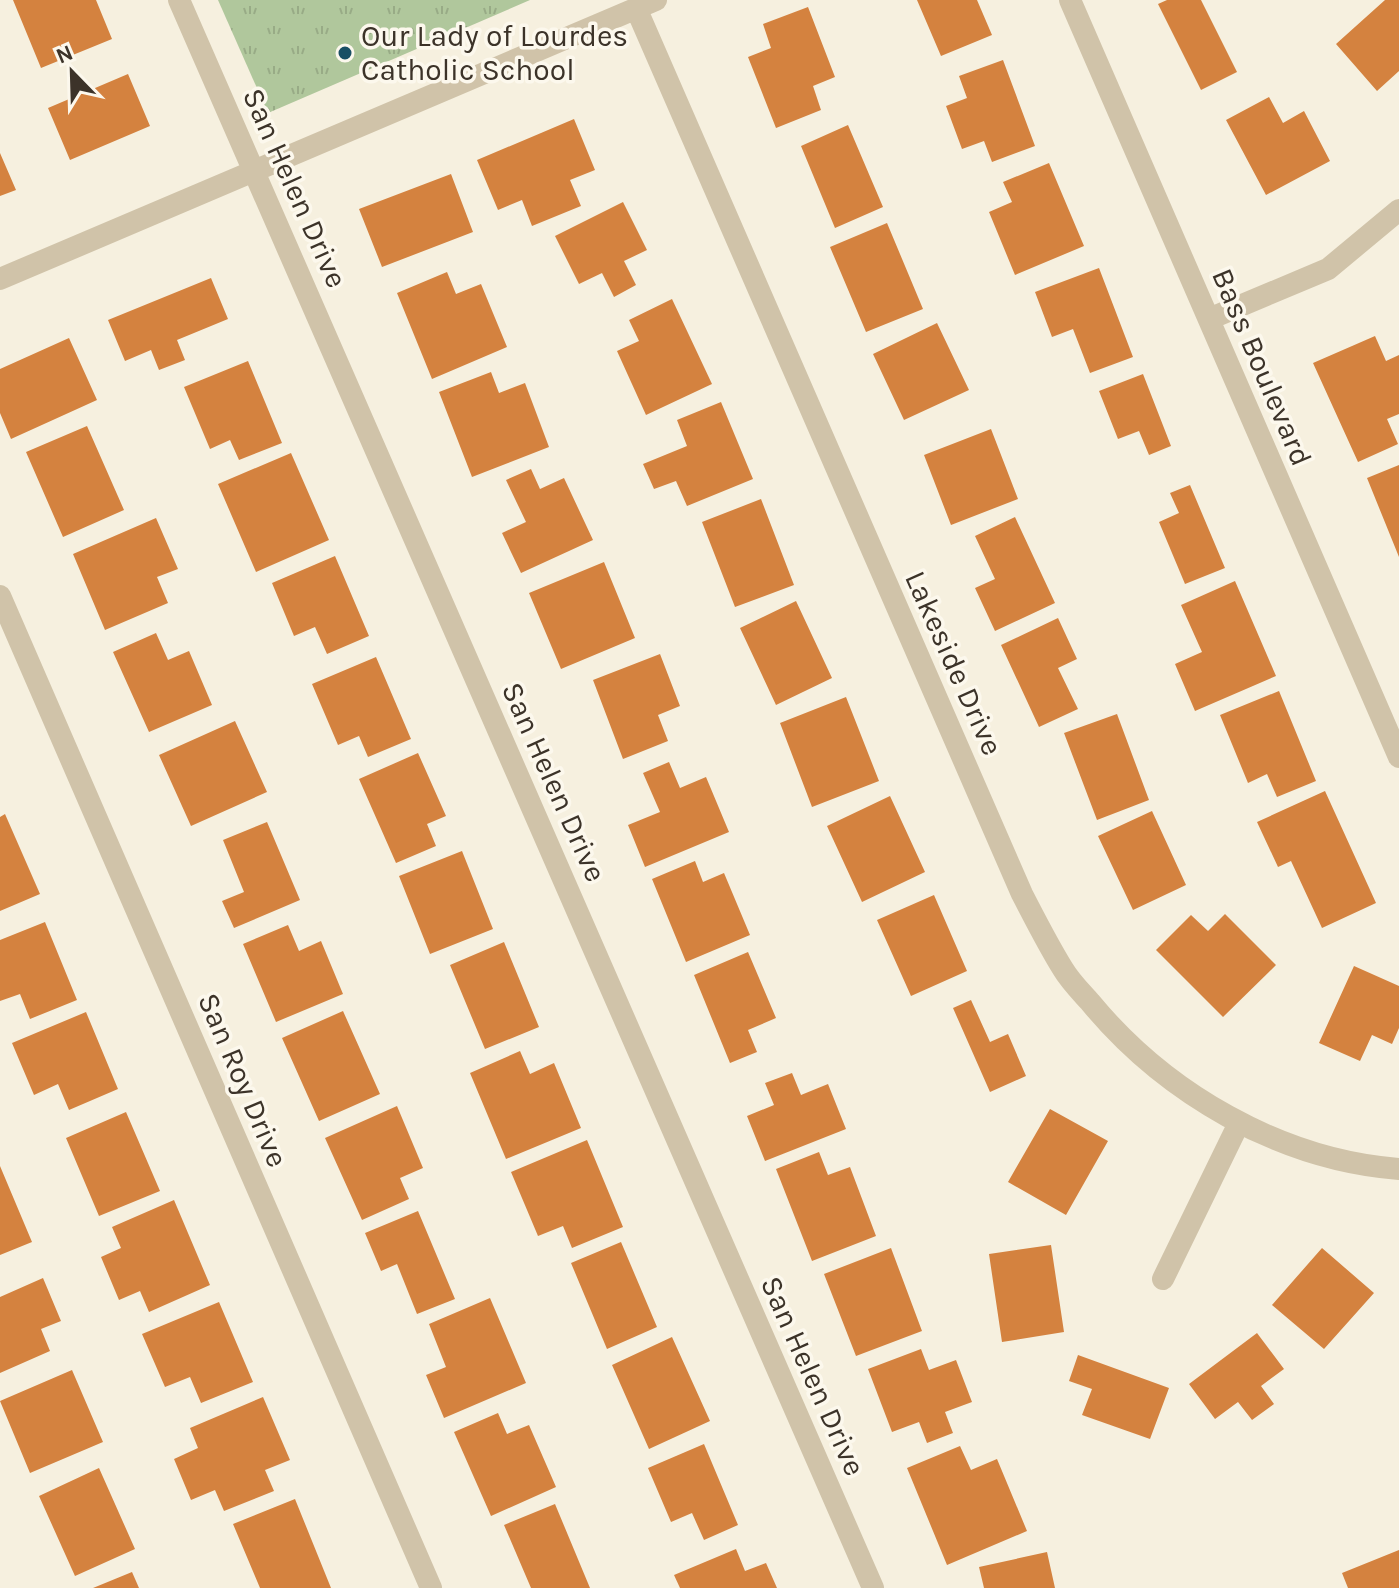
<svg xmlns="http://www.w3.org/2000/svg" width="1399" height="1588" viewBox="0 0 1399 1588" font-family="Karla,sans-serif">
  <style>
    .grass { fill: url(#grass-tufts) }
    .building { fill: #d4823f }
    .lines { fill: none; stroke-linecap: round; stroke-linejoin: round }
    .minor { stroke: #d0c3a9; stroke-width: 22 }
    .poi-dot { fill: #194f64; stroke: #fcf8ed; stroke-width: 3 }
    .labels { text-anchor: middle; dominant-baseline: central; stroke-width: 7; stroke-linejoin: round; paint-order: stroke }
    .poi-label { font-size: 30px; fill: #3c3329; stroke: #fcf8ed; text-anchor: start }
    .street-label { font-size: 30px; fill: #3c3329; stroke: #fcf8ed }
  </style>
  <defs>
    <pattern id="grass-tufts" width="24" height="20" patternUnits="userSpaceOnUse" patternTransform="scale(2)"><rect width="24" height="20" fill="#b0c79c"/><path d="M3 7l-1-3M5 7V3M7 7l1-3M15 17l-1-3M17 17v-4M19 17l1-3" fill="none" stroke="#98ab86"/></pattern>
  </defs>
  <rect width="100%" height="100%" fill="#f6f0df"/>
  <path class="grass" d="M218 0H530L268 113Z"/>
  <path class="building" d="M13 0H96L112 39 41 68Z
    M917 0H977L992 35 941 56Z
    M1167 0H1201L1237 72 1201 90 1158 4Z
    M1385 0H1399V71L1377 91 1336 44Z
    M808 7 835 77 813 86 821 110 776 128 748 57 771 48 763 24Z
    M1003 60 1035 146 992 162 984 141 962 149 946 106 967 98 959 76Z
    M128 74 150 126 70 160 48 108Z
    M1269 97 1283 123 1304 111 1330 161 1266 195 1226 120Z
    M574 119 595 170 570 180 581 206 532 226 522 200 498 210 477 160Z
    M848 125 883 207 835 228 801 146Z
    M0 153 16 190 0 196Z
    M1049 163 1084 246 1015 275 989 212 1012 202 1003 182Z
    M451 174 473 232 382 267 359 209Z
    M623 202 647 250 624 261 636 285 614 297 602 273 579 284 555 236Z
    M887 223 923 309 866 332 830 247Z
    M1099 268 1133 357 1090 373 1073 329 1052 337 1035 292Z
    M447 272 456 294 481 284 507 347 432 379 397 293Z
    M211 278 228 319 177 340 185 360 159 370 151 350 125 361 108 320Z
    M672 299 712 384 646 415 617 351 639 341 629 320Z
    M937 323 969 390 904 420 873 354Z
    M1375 336 1386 361 1399 355V414L1387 419 1398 444 1358 462 1313 363Z
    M69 338 97 400 11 439 0 413V369Z
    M248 361 282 443 239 460 230 440 210 449 184 387Z
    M491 372 499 393 525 383 549 447 472 477 439 392Z
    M1143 374 1171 446 1149 455 1139 431 1118 439 1099 391Z
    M721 402 753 479 687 506 676 481 654 489 643 464 687 446 677 420Z
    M87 426 124 510 63 537 26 452Z
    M991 429 1018 499 951 525 924 455Z
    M291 453 329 540 256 572 218 484Z
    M1399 465V557L1367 478Z
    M531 469 540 489 564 478 593 540 521 573 502 533 526 522 506 480Z
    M1190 485 1225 568 1185 584 1159 522 1179 513 1170 493Z
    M761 499 794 585 735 607 702 522Z
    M1015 517 1055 603 995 631 975 588 995 579 975 536Z
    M156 518 178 569 157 577 168 603 105 630 73 554Z
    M335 556 369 636 327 654 315 627 294 636 272 583Z
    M604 562 635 638 561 669 529 593Z
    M1235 581 1276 676 1195 711 1175 664 1202 652 1181 605Z
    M796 601 832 678 776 705 740 628Z
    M1058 618 1077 659 1058 668 1078 709 1039 727 1001 645Z
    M156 633 168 660 189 651 212 705 149 732 113 652Z
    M660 654 680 706 658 715 668 741 623 759 593 680Z
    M376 657 411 739 368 757 359 736 338 745 312 684Z
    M1279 691 1316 781 1277 797 1267 774 1248 783 1220 715Z
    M846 697 879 781 812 807 780 723Z
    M1117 714 1149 800 1097 820 1064 733Z
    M235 721 267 792 191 826 159 755Z
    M418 753 446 816 427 824 436 846 396 863 359 779Z
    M669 762 680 788 706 777 729 832 645 867 628 825 660 812 643 773Z
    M1325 791 1376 903 1322 928 1291 861 1278 867 1257 822Z
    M890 796 925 872 862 902 827 826Z
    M1152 811 1186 885 1133 910 1098 836Z
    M5 814 40 894 0 911V817Z
    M267 822 300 900 234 928 222 901 244 892 223 840Z
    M462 851 493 929 430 954 399 876Z
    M695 861 703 882 724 873 750 935 686 962 652 879Z
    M934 895 967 971 911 996 877 920Z
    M1225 914 1276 965 1223 1017 1156 950 1191 915 1208 931Z
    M45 922 77 1000 30 1019 20 994 0 1001V940Z
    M288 925 299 951 321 941 343 994 276 1022 243 944Z
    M504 942 539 1027 485 1049 450 965Z
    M748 952 776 1018 748 1030 757 1052 730 1063 694 975Z
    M1354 966 1399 986V1028L1392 1044 1372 1035 1360 1061 1319 1043Z
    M971 1000 990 1042 1008 1034 1026 1076 990 1092 953 1008Z
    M343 1011 380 1094 319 1121 282 1038Z
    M86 1012 118 1089 69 1110 58 1084 34 1095 12 1043Z
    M520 1051 530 1074 554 1063 581 1128 506 1159 470 1073Z
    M792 1073 801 1095 828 1084 846 1129 765 1161 747 1116 774 1105 765 1083Z
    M397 1106 423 1168 400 1178 409 1199 362 1220 325 1138Z
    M1050 1109 1108 1141 1066 1215 1008 1182Z
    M126 1112 160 1191 99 1216 66 1138Z
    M587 1140 623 1227 572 1248 563 1226 538 1236 511 1172Z
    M819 1152 828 1175 850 1167 876 1236 812 1261 776 1169Z
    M0 1166 32 1242 0 1255Z
    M174 1200 210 1285 149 1312 140 1291 119 1300 101 1257 121 1248 112 1227Z
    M418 1211 455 1299 417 1314 397 1264 381 1271 365 1233Z
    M621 1242 657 1327 607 1349 571 1263Z
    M1051 1245 1064 1332 1002 1342 989 1254Z
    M891 1248 922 1331 856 1356 824 1274Z
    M1322 1248 1374 1293 1324 1349 1272 1305Z
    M43 1278 61 1321 41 1329 50 1351 0 1373V1297Z
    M490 1298 526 1383 444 1418 426 1375 446 1367 429 1324Z
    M219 1302 253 1382 201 1403 190 1377 165 1387 142 1334Z
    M1257 1333 1284 1369 1261 1386 1274 1404 1252 1420 1238 1402 1215 1419 1189 1384Z
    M672 1337 710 1421 649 1449 612 1365Z
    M921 1349 929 1370 956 1360 972 1402 945 1412 953 1433 927 1443 919 1422 892 1432 868 1369Z
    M1078 1355 1169 1388 1150 1439 1082 1415 1092 1389 1069 1381Z
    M72 1370 103 1442 30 1473 0 1401Z
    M263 1397 290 1460 265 1470 274 1491 224 1511 215 1490 191 1500 174 1459 198 1448 190 1428Z
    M498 1413 507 1434 529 1425 556 1487 491 1516 454 1432Z
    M704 1444 738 1525 704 1540 692 1513 671 1522 648 1468Z
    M960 1446 971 1470 997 1459 1027 1531 947 1565 907 1468Z
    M99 1468 135 1549 75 1576 39 1496Z
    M295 1499 331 1588H260L233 1524Z
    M555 1504 590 1588H531L504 1525Z
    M736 1549 745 1571 766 1563 777 1588H680L674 1575Z
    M1399 1550V1588H1348L1342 1573Z
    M1047 1552 1055 1588H984L979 1567Z
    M132 1572 139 1588H93Z"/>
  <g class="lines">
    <path class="minor" d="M179 0 873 1588
      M1070 0 1399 757
      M636 8 1022 894C1035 919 1048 945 1063 969 1070 981 1081 992 1090 1002 1165 1093 1280 1160 1399 1169
      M0 279 656 0
      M1209 319 1328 269 1399 210
      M0 596 431 1588
      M1163 1279 1239 1123"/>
  </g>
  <circle class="poi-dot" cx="345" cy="53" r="8"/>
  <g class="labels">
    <g class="poi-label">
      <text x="361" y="36">Our Lady of Lourdes<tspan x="361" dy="34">Catholic School</tspan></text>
    </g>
    <g class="street-label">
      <text transform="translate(295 188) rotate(66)">San Helen Drive</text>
      <text transform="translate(1262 367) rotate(67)">Bass Boulevard</text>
      <text transform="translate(954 663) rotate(66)">Lakeside Drive</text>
      <text transform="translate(554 782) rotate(66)">San Helen Drive</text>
      <text transform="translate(243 1080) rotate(67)">San Roy Drive</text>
      <text transform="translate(813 1376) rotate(66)">San Helen Drive</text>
    </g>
  </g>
  <g transform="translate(72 72) rotate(337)" stroke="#fcf8ed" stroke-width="6" paint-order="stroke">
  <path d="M0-6L14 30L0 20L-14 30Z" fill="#3c3329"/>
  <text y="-12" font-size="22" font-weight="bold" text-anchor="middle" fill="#3c3329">N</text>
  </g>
</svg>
